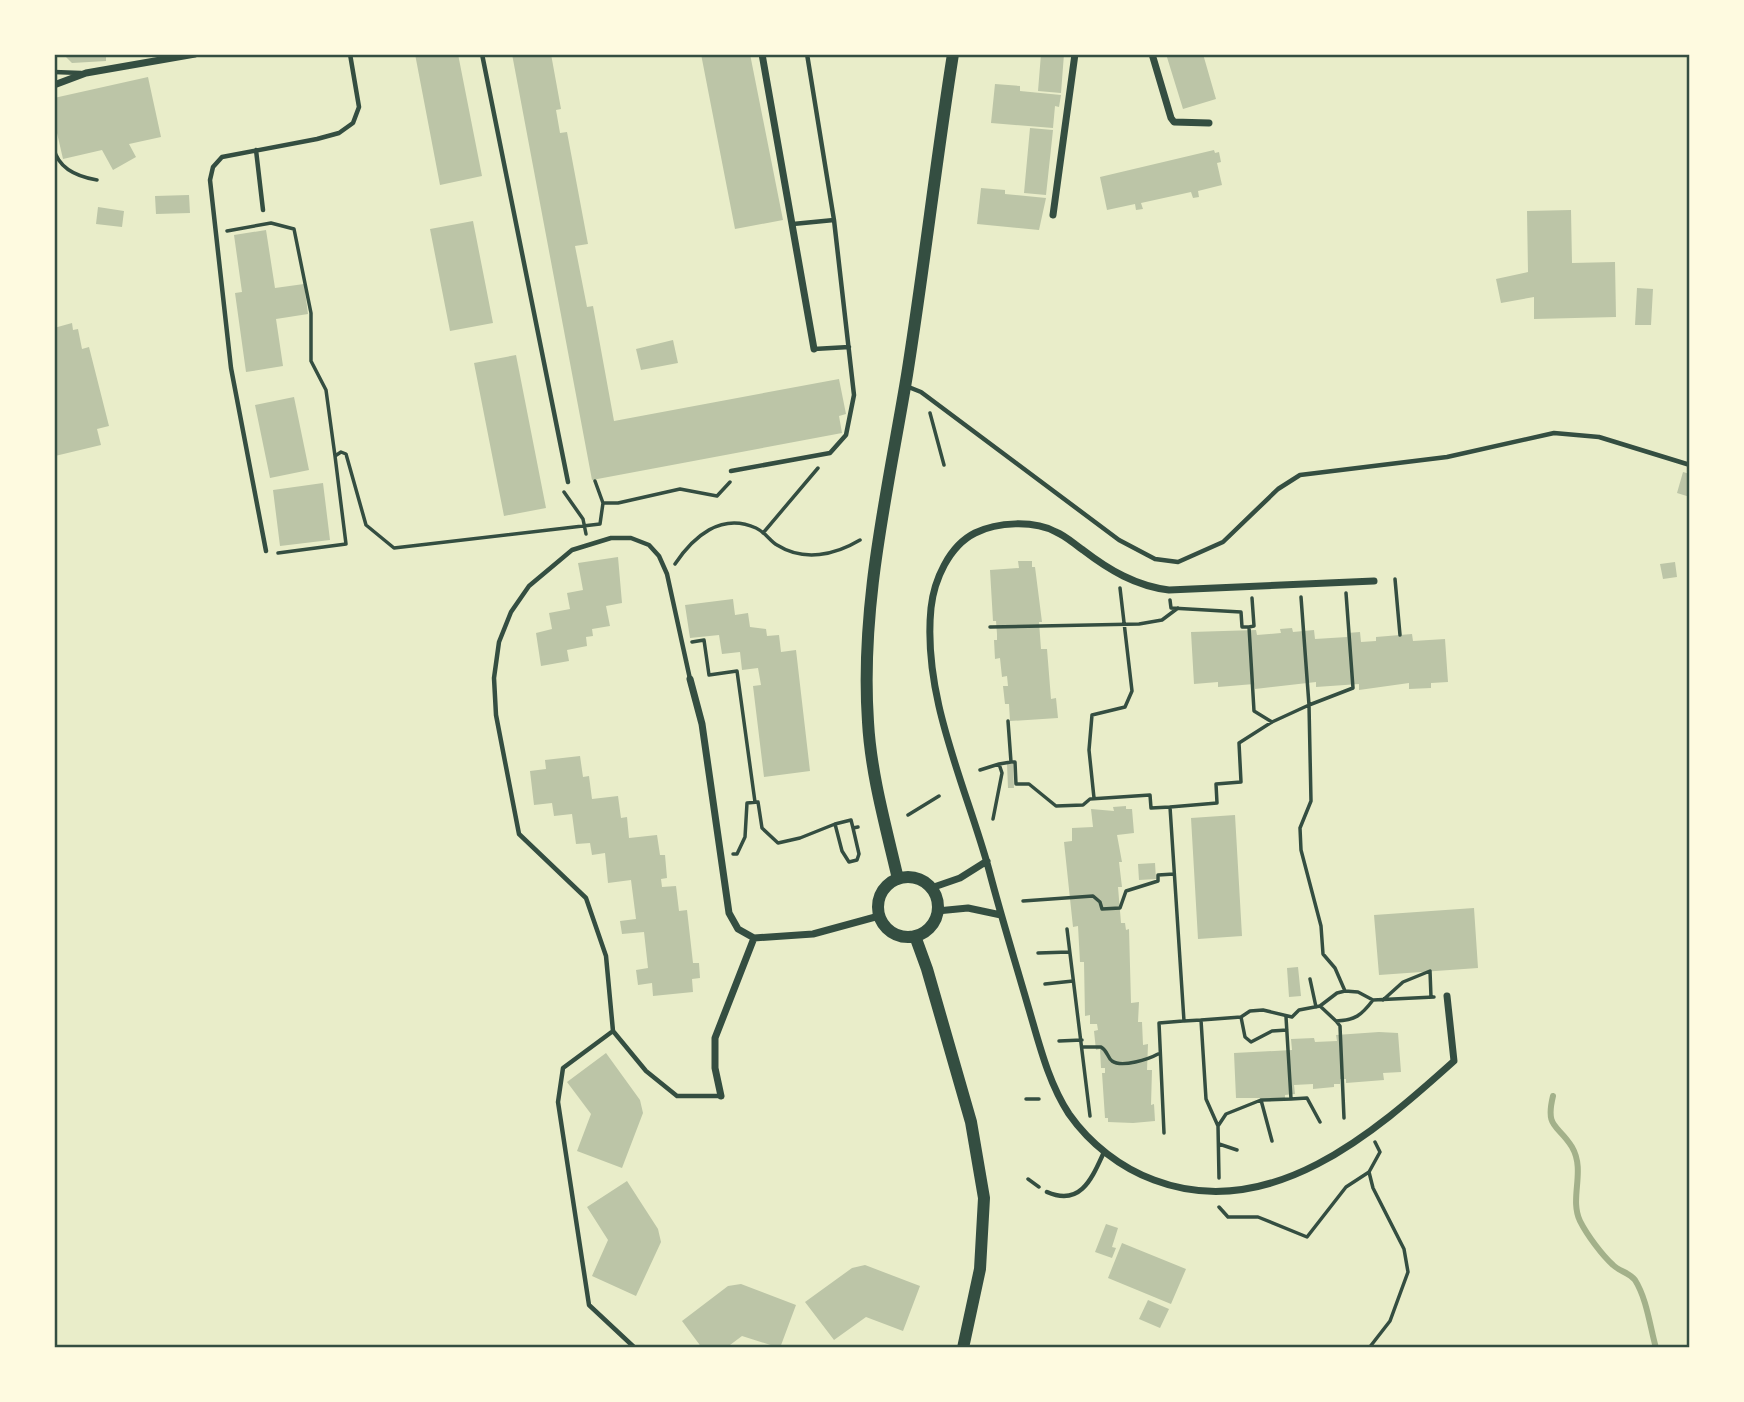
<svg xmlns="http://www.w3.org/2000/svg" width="1744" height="1402" viewBox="0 0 1744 1402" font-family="Cabin,sans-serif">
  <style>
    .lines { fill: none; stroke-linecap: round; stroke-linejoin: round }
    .stream { stroke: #a3b18a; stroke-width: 6 }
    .building { fill: #bcc5a7 }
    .path { stroke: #344e41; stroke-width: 3.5 }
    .service { stroke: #344e41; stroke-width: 4.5 }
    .minor { stroke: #344e41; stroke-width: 7 }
    .primary { stroke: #344e41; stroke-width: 12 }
    .neatline { fill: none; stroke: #344e41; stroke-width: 2.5 }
  </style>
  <rect width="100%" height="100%" fill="#e9edc9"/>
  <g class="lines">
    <path class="stream" d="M1553 1096C1545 1129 1558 1124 1572 1147 1586 1171 1569 1198 1580 1221 1587 1235 1602 1255 1613 1265 1619 1271 1630 1273 1635 1280 1647 1299 1650 1327 1656 1348"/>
  </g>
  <path class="building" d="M63 54H106V61L72 63Z
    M415 54H458L482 176 440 185Z
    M512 54H551L561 109 556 110 560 133 567 132 588 244 575 246 587 307 593 306 614 421 839 379 846 414 839 416 842 433 592 480Z
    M701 54H750L783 220 735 229Z
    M1041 54H1064L1061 93 1038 91Z
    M1166 54H1203L1216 99 1183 109Z
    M148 77 161 137 129 144 136 157 113 170 102 150 63 159 54 120V98Z
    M995 84 1020 86V91L1061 95 1059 107 1055 106 1053 128 991 123Z
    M1030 128 1053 130 1046 195 1024 193Z
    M1214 150 1215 153 1219 152 1221 162 1217 163 1222 185 1198 191 1199 197 1193 198 1191 192 1141 203 1143 209 1136 210 1135 204 1107 210 1100 177Z
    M981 188 1005 190V194L1046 198 1039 230 977 224Z
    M189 195 190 213 156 214 155 196Z
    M98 207 124 211 122 227 96 224Z
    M1571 210 1572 263 1615 262 1616 317 1534 319V297L1501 303 1496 279 1528 272 1527 211Z
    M473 221 493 323 450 331 430 229Z
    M266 230 275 288 304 284 308 314 276 319 283 366 246 372 235 293 242 292 234 235Z
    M1637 288 1653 289 1651 325H1635Z
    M72 323 73 330 78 329 82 349 89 347 109 426 97 429 101 445 55 456 54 328Z
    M673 340 678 363 641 370 636 349Z
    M516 355 546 508 504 516 474 363Z
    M294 397 309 470 270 478 255 405Z
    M1683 472 1690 474V497L1677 493Z
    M323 483 330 540 280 546 273 490Z
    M618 557 622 603 606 606 610 626 592 629 593 636 586 637 587 646 567 650 569 661 541 666 536 633 552 629 549 613 570 609 567 593 583 590 578 563Z
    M1018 561H1032V567H1035L1042 622H1039L1041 649H1047L1051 699 1056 698 1058 718 1010 721 1009 704H1005L1003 686H1008L1007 676 1002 677 1000 658 995 659 994 640H997V634L996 621H993L990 570 1019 568Z
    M1675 562 1677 577 1663 579 1660 564Z
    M733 599 735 615 748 613 750 627 766 629 767 636 779 635 781 652 796 650 810 771 764 777 753 686 761 685 758 668 742 670 740 652 722 654 719 635 690 638 685 605Z
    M1292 628 1293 632 1314 630 1315 639 1347 637V633L1360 632 1361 642 1376 641V637L1412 634 1413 641 1445 639 1448 682 1431 683V688L1409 689V683L1359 690V684L1316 687V682L1255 689 1254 684 1218 687V682L1194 684 1191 632 1256 630 1257 635 1281 633 1280 629Z
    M580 756 583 777 589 776 592 799 618 796 621 818 627 817 629 838 657 835 660 855H665L667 878 661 879 662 887 676 886 679 911 687 910 693 963H699L700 978 692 979 693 992 653 996 652 983 638 985 636 970 648 968 644 932 622 934 620 921 636 919 631 880 608 883 605 853 592 855 590 843 576 844 572 814 554 816 552 803 534 805 530 771 546 769 545 760Z
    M1007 764H1013L1014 788H1008Z
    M1126 806V809H1132L1134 833 1117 835 1122 862H1119L1122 887H1118L1121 923H1125L1126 930 1129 929 1131 1003 1139 1002 1138 1022H1142L1143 1045 1148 1044 1147 1070H1152L1151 1105 1154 1104 1155 1121 1133 1123 1108 1122V1118H1105L1102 1073H1105V1068H1101L1100 1049 1096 1050 1094 1031 1098 1030 1097 1024H1090V1015L1085 1016 1084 962H1080L1078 926 1073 927 1064 842 1072 841V828L1093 827 1091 809 1114 811 1113 807Z
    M1235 815 1242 936 1198 939 1191 818Z
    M1155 863 1156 879 1139 880 1138 864Z
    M1474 908 1478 968 1379 975 1374 915Z
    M1298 967 1301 996 1289 997 1287 968Z
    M1379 1032 1398 1033 1401 1072 1383 1073 1384 1080 1346 1083V1079H1340V1084H1334V1087L1313 1089V1084L1294 1085 1295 1094 1285 1095V1098H1236L1234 1053 1292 1050 1291 1039 1314 1038 1315 1042 1337 1041 1336 1035Z
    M606 1053 640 1100 643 1113 622 1168 577 1151 591 1114 567 1082Z
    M627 1181 658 1229 661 1242 636 1296 592 1276 608 1240 587 1207Z
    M1106 1224 1118 1228 1112 1247 1116 1248 1112 1258 1095 1252Z
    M1122 1243 1186 1269 1171 1304 1108 1278Z
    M865 1265 920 1286 903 1331 866 1317 834 1340 805 1302 852 1268Z
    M741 1284 796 1305 780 1348 742 1336 726 1348H702L682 1321 728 1286Z
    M1148 1300 1169 1309 1160 1328 1139 1319Z"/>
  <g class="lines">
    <path class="path" d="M54 149C59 170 79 177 97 180
      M227 231 271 223 294 229 311 313V361L326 390 335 456
      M930 413 944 465
      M595 481 603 503H618L680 489 717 496 730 482
      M564 492 583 519 586 534
      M763 533 818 468
      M278 553 346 544 335 456 341 452 346 454 366 525 394 548 600 524 603 503
      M675 564C693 537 721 512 756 528 765 532 770 541 777 545 804 562 835 555 860 540
      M1395 579 1400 635
      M1301 597 1309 705 1353 688 1346 593
      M1252 598 1254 626 1249 627 1254 711 1272 722
      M1170 600 1171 608 1241 612 1242 627H1249
      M990 627 1139 624 1162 620 1178 608
      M692 642 704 640 709 675 737 671 755 802
      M1008 721 1011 762H1015L1016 784H1029L1056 806 1083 805 1090 799 1150 795 1151 808 1170 807 1184 1021 1201 1020 1206 1099 1218 1126 1219 1178
      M980 770 999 764
      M1094 798 1089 750 1092 715 1125 707 1132 691 1120 588
      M1170 807 1217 803 1216 784 1241 782 1239 743 1272 722 1309 705 1311 801 1300 828 1301 850 1321 926 1323 954 1335 968 1345 991 1358 992 1373 1000 1434 997
      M908 815 939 796
      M993 819 1002 773 999 764 1011 762
      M835 824 851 820 853 828
      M733 854H737L745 837 747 803 758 802 762 828 778 843 800 838 835 824 842 851 849 862 857 860 859 854 853 828 858 827
      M1023 901 1093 896 1100 902 1102 909 1120 908 1126 891 1158 881V875L1174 874
      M1067 929 1090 1116
      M1038 953 1069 952
      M1310 979 1316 1007
      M1045 984 1073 981
      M1383 1000 1403 982 1430 971 1431 997
      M1320 1006 1337 993 1345 991
      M1241 1017 1245 1037 1251 1042 1272 1031 1287 1030
      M1286 1017 1291 1099 1307 1098 1320 1122
      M1201 1020 1241 1017 1250 1011 1263 1010 1292 1017 1299 1010 1320 1006 1336 1021C1355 1020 1361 1016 1373 1000
      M1336 1021 1340 1026 1344 1118
      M1059 1041 1082 1040
      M1083 1047H1101C1108 1051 1107 1057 1112 1061 1122 1068 1149 1059 1158 1054
      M1026 1099H1039
      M1218 1126 1226 1114 1261 1100
      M1164 1133 1159 1023 1183 1021
      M1272 1141 1261 1100 1291 1099
      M1219 1144 1237 1150
      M1028 1179 1039 1187
      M1219 1207 1228 1217H1258L1307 1237 1346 1187 1369 1172
      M1369 1348 1390 1321 1408 1272 1404 1249 1373 1188 1369 1172 1380 1152 1375 1142"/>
    <path class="service" d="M482 54 568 482
      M54 72 81 73
      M256 150 263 210
      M793 224 834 220
      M814 349 849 347
      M906 386 921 392 1119 540 1155 559 1178 562 1223 542 1278 489 1300 475 1447 457 1554 433 1599 437 1690 465
      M731 471 830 453 846 435 854 395 834 220 807 54
      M266 551 231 368 210 180 213 167 222 157 317 139 339 133 353 123 359 107 350 54
      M690 679 667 574 659 556 649 545 631 538H611L572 550 529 586 511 612 499 642 494 678 496 715 519 834 586 898 606 956 613 1031 646 1071 677 1096H720
      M613 1031 563 1068 558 1102 589 1305 635 1348
      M1047 1192C1081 1207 1092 1178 1104 1152"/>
    <path class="minor" d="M762 54 814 349
      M1152 54 1171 118 1174 122 1209 123
      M54 85 86 73 195 54
      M1053 215 1075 54
      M1374 581 1169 590C1136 586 1109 570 1083 550 1074 544 1066 536 1056 532 1034 520 997 522 975 533 949 546 934 580 931 608 922 697 966 786 989 870 1001 916 1015 961 1028 1006 1039 1043 1048 1082 1069 1114 1090 1144 1121 1168 1154 1180 1270 1224 1374 1133 1454 1061L1447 996
      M690 679 702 724 729 913 738 929 754 938 715 1038V1068L721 1096
      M931 888 960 878 987 861
      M937 911 968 908 1001 915
      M754 938 813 934 879 916"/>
    <path class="primary" d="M878 907a30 30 0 1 1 60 0a30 30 0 1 1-60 0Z
      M898 879C886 827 871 775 868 722 860 605 888 490 907 375 924 268 936 161 953 54
      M915 936 927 969 971 1122 984 1198 980 1269 963 1348"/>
  </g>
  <rect width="1744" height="1402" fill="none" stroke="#fefae0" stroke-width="112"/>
  <rect x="56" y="56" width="1632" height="1290" class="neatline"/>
</svg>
